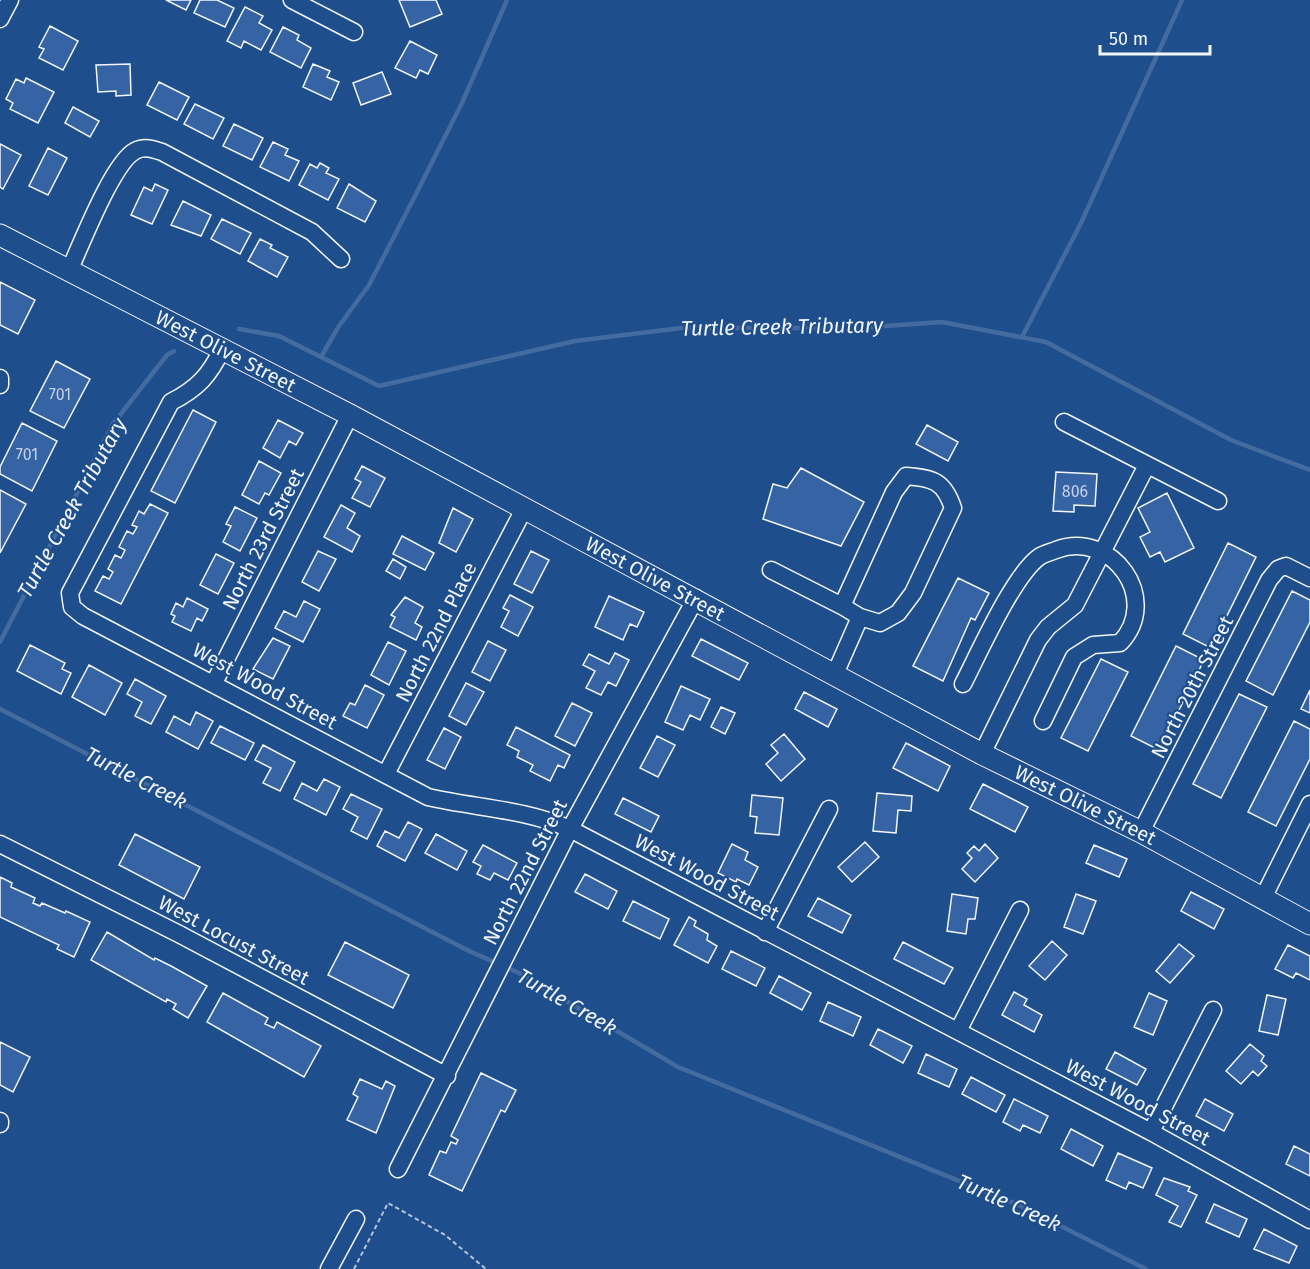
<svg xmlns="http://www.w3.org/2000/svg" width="1310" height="1269" viewBox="0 0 1310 1269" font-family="'Fira Sans',sans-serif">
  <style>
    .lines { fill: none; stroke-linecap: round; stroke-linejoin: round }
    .stream { stroke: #446ba0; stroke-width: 4.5 }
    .building { fill: #3563a3; stroke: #f2f6ff; stroke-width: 1.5 }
    .minor-casing { stroke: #f2f6ff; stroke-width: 19 }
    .major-casing { stroke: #f2f6ff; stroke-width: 23 }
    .path { stroke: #b3c4dc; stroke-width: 2; stroke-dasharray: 4.5 3; stroke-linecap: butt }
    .minor { stroke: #1f4e8c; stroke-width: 16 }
    .major { stroke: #1f4e8c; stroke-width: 21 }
    .labels { text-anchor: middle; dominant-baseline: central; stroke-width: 4.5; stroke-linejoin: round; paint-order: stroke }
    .number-label { font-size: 16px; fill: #c3d1e8 }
    .street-label { font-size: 20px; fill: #f2f6ff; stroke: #1f4e8c }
    .water-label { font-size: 21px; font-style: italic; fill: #f2f6ff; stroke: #1f4e8c }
  </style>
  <rect width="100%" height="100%" fill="#1f4e8c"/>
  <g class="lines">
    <path class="stream" d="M239 329 279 336 379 386 575 341 681 328H856L942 322 1046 342 1231 440 1310 470
      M1022 337 1081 223 1182 0
      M321 357 339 326 369 285 417 192 462 103 507 0
      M0 642 113 424 167 355 174 351
      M0 709 469 951 519 973 678 1067 1021 1206 1146 1269"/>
  </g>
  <path class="building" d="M166 0H191L186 10Z
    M200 0H217L234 8 225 27 194 13Z
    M399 0H436L442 14 410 27Z
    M245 7 263 16 259 23 272 30 261 50 244 41 241 48 227 41Z
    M50 26 78 41 63 70 39 58 44 49 39 47Z
    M283 27 299 35 297 40 311 48 301 68 270 52Z
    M410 41 437 55 428 74 420 70 416 78 395 68Z
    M130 64 131 95 116 96V91L98 92 96 65Z
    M313 64 330 71 327 77 339 82 331 100 303 87Z
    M382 72 391 94 361 105 353 83Z
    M26 78 54 92 38 123 10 109 13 103 6 99 16 79 24 83Z
    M159 82 189 97 177 120 147 105Z
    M195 104 224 118 213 139 184 124Z
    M73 107 99 121 90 137 65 123Z
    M234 124 263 138 252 160 223 146Z
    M273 142 288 149 285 155 299 161 289 181 260 167Z
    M0 144 21 155 3 189 0 187Z
    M48 148 67 158 48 195 29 186Z
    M320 163 329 168 326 173 339 179 328 200 299 185 310 164 317 168Z
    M155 184 168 190 152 224 131 215 144 187 152 191Z
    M349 184 376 201 365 222 337 208Z
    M183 201 211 215 201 236 171 225Z
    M222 219 251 233 240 254 211 239Z
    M260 239 272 245 270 248 288 257 277 277 248 261Z
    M0 282 35 300 18 334 0 325Z
    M56 361 90 379 64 428 30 411Z
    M193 410 216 422 175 503 151 491Z
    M278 420 303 433 296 445 289 441 280 458 263 448Z
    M22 423 57 441 32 491 0 474V467Z
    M927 425 958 442 948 461 916 444Z
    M259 461 281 473 269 495 265 493 259 504 242 495Z
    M362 466 385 478 370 507 352 498 361 482 355 479Z
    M801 468 864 502 841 546 763 519 773 484 787 488Z
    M1056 472 1097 474 1095 506 1074 505V512L1053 511Z
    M0 490 26 504 0 553Z
    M1167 493 1194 548 1165 562 1160 552 1150 557 1140 537 1150 532 1138 508Z
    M150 504 168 513 121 604 95 591 103 576 109 579 113 572 108 569 115 555 121 558 125 550 119 547 127 531 133 534 137 527 132 525 139 511 144 514Z
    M341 505 355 513 347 528 360 536 352 552 324 537Z
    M235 507 257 518 240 551 223 542 231 526 226 524Z
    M453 508 473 519 456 552 439 543Z
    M402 536 434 553 425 570 393 554Z
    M1228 543 1256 557 1211 648 1183 634Z
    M318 551 336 559 319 591 302 582Z
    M531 551 549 560 532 593 514 584Z
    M216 554 234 563 218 594 200 585Z
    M393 559 406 567 400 579 386 571Z
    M958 578 989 593 975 620 971 618 943 681 913 666Z
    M1292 591 1310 600V622L1273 695 1246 681Z
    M510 595 533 607 518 636 501 627 509 611 503 608Z
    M609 596 644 612 637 627 630 624 623 640 595 627Z
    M405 597 423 607 415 623 422 627 416 640 390 627 395 617 391 615Z
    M187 598 208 609 202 621 197 618 191 631 172 622 175 616 171 614 176 603 183 607Z
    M304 601 320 609 303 642 275 628 284 611 296 617Z
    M273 638 290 646 273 679 253 669Z
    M701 639 748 663 739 680 692 656Z
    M488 641 506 650 490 681 472 672Z
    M388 642 406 651 389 685 371 675Z
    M30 645 65 663 62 669 71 673 61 694 17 671Z
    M1176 646 1204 660 1159 750 1131 736Z
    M615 653 629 660 616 686 608 682 601 695 586 688 595 671 583 665 589 654 609 664Z
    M1101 659 1128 672 1088 751 1061 738Z
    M89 665 122 683 105 715 72 697Z
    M135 679 166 696 151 724 135 716 142 702 127 694Z
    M466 683 484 692 466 725 449 716Z
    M365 685 384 695 367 728 343 716 350 703 355 705Z
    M681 686 710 699 700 720 690 715 683 730 665 722Z
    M1310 690V713L1301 709Z
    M804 692 837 709 828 727 795 709Z
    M1239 694 1267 707 1221 798 1193 784Z
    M572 703 592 713 575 746 555 736Z
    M721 707 735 713 725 734 711 727Z
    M196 712 213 721 198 749 166 732 174 716 190 725Z
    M1294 721 1310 729V759L1276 826 1248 812Z
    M220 726 254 743 245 760 211 743Z
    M516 727 570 755 564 768 558 765 550 781 530 771 533 765 517 757 519 751 507 745Z
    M444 728 461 737 445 769 427 760Z
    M784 734 805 759 781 781 766 764 778 753 771 745Z
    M657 736 675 745 658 777 640 768Z
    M906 743 950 766 938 791 893 768Z
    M263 745 295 762 280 791 263 783 271 768 255 760Z
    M324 779 340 787 326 815 294 799 302 783 317 791Z
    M983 784 1028 807 1015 832 970 809Z
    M877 793 912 796 911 811 898 810 896 833 873 831Z
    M351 794 382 809 367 839 351 831 358 817 343 809Z
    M752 795 783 798 779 835 755 833 757 817 750 816Z
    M623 798 659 816 651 832 615 814Z
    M408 822 422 829 405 861 377 846 385 831 399 838Z
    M135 834 200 867 184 899 119 865Z
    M436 834 467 851 457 870 425 853Z
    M865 842 879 857 852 882 838 867Z
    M732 844 748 852 745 860 758 867 749 885 737 879 736 882 718 873Z
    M985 844 998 858 975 882 962 869 972 858 967 853 974 846 979 851Z
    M483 845 517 863 508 880 494 873 490 880 477 874 481 866 473 862Z
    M1094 845 1127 859 1119 877 1086 863Z
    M585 874 617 891 608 909 575 892Z
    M0 877 12 883 11 887 35 898 33 903 40 906 42 903 65 913 66 911 90 922 74 957 57 949 59 945 0 917Z
    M1191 892 1224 909 1214 929 1181 911Z
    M952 894 978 898 975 919H968L966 934 947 931Z
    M1076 894 1096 901 1083 934 1064 927Z
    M818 898 851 915 842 933 808 916Z
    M633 901 669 919 660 939 623 921Z
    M689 917 696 921 694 926 708 934 707 940 717 946 708 963 674 945Z
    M107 932 154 960 155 958 171 966 207 986 188 1018 173 1009 176 1004 167 999 166 1002 91 960Z
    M1052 941 1067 955 1045 980 1029 966Z
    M345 942 409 975 393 1008 328 975Z
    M903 942 953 968 944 984 894 959Z
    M1179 944 1194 956 1170 983 1156 971Z
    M1288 945 1310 956V980L1296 973 1293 978 1275 969Z
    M731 951 765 968 756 986 722 969Z
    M779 976 811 993 802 1010 770 993Z
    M1014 992 1027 999 1024 1005 1042 1015 1034 1032 1002 1015Z
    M223 993 268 1018 265 1024 274 1028 277 1022 321 1046 304 1077 207 1022Z
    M1149 993 1167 1001 1153 1035 1134 1027Z
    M1267 995 1286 999 1278 1035 1259 1031Z
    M828 1002 861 1017 853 1036 820 1021Z
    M878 1029 912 1046 903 1063 870 1045Z
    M0 1042 30 1057 13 1092 0 1085Z
    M1250 1044 1264 1056 1261 1061 1267 1066 1258 1076 1253 1071 1241 1084 1226 1071Z
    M1115 1052 1146 1069 1137 1085 1106 1069Z
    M926 1054 957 1069 949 1087 918 1073Z
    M481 1073 516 1090 505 1112 501 1110 462 1191 429 1175 440 1151 446 1153 451 1142 456 1144 458 1140 451 1136Z
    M971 1077 1005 1095 996 1112 962 1094Z
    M360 1079 382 1089 386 1081 395 1086 376 1133 347 1120 358 1097 353 1094Z
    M1014 1099 1048 1116 1040 1133 1023 1125 1020 1131 1003 1122Z
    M1205 1099 1233 1114 1224 1131 1196 1116Z
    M1071 1129 1103 1146 1093 1166 1061 1149Z
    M1294 1146 1310 1154V1176L1286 1164Z
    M1118 1153 1152 1168 1143 1188 1129 1182 1126 1189 1106 1180Z
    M1164 1178 1190 1187 1188 1191 1197 1195 1181 1227 1169 1222 1178 1206 1156 1195Z
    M1214 1204 1247 1219 1239 1237 1206 1222Z
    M1264 1229 1297 1246 1289 1263 1254 1249Z"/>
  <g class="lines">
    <g class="minor-casing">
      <path id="minor" d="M292 0 354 32
        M0 19 10 0
        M69 271C81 245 113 162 135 151 144 146 153 149 162 152L312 232 341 259
        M222 349C210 375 197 389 171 402L70 593 72 607 83 616 428 797C475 808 526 809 570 829L1151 1132 1310 1220
        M0 378V385
        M1064 422 1218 501
        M771 570 842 606
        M835 674 860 617 880 623 898 613 913 593 953 508C944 481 933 478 906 476L894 492 842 606 860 617
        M214 683 350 415
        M963 684C979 653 1013 576 1039 557 1043 554 1051 552 1056 550 1112 529 1162 599 1120 643L1093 645 1074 657 1043 721
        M982 754 1038 640 1048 627 1075 605 1147 465
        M386 774 524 509
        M1141 832 1269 580 1278 569 1286 566 1310 578
        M0 844 179 934 447 1076
        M1262 900 1310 804
        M765 932 829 809
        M958 1031 1020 910
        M0 1121V1124
        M1151 1132 1213 1010
        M398 1169 570 829 696 598
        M329 1269 356 1219"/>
    </g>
    <g class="major-casing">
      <g id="major">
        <path id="s1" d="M0 235 350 415 982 754 1141 832 1310 924"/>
      </g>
    </g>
    <path class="path" d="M354 1269 388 1203 445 1235 486 1269"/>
    <use href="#minor" class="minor"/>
    <use href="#major" class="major"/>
  </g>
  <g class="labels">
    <g class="number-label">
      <text x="60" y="394">701</text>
      <text x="27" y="454">701</text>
      <text x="1075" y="491">806</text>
    </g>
    <g class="street-label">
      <text stroke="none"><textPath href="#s1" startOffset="254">West Olive Street</textPath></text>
      <text transform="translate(263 539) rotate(-63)">North 23rd Street</text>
      <text stroke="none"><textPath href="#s1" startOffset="740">West Olive Street</textPath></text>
      <text transform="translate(436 632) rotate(-63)">North 22nd Place</text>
      <text transform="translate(265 686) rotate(28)">West Wood Street</text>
      <text transform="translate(1192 687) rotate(-63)">North 20th Street</text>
      <text stroke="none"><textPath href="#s1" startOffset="1226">West Olive Street</textPath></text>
      <text transform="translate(525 872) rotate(-63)">North 22nd Street</text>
      <text transform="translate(707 877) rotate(28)">West Wood Street</text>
      <text transform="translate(234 940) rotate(28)">West Locust Street</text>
      <text transform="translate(1138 1102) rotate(28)">West Wood Street</text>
    </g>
    <g class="water-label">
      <text transform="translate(782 327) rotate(-1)">Turtle Creek Tributary</text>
      <text transform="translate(72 508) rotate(-61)">Turtle Creek Tributary</text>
      <text transform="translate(136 778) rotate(27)">Turtle Creek</text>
      <text transform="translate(567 1002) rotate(30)">Turtle Creek</text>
      <text transform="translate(1009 1203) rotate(24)">Turtle Creek</text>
    </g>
  </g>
  <path d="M1100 45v9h110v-9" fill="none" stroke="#f2f6ff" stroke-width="3"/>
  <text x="1109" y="45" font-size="18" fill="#f2f6ff" stroke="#1f4e8c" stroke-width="4.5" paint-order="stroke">50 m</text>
</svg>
